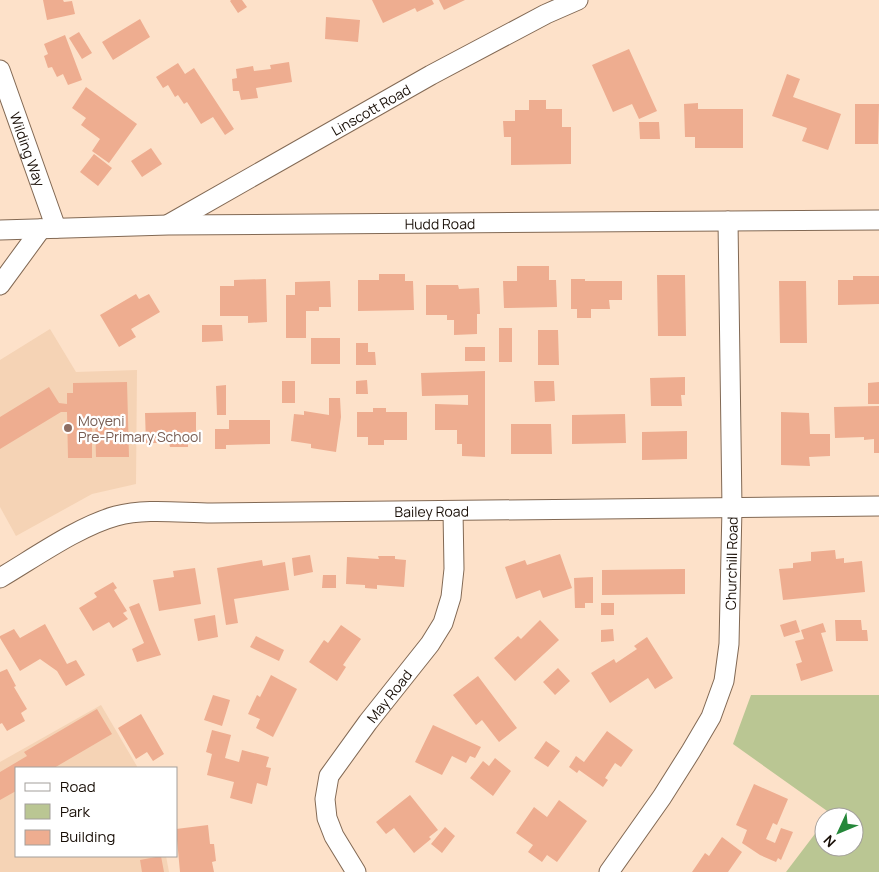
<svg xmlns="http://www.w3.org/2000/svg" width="879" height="872" viewBox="0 0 879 872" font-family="Manrope,sans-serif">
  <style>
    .built { fill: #f5d3b5 }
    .green { fill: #bac693 }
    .building { fill: #eead90 }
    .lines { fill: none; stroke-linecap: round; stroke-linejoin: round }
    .street-casing { stroke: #826954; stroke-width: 21 }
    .street { stroke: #fff; stroke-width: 19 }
    .education-dot { fill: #8d6e63; stroke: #fff; stroke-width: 2 }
    .labels { text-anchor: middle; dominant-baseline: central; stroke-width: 4.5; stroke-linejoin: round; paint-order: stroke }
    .street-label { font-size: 14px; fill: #180e06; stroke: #fff }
    .education-label { font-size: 14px; fill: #785e54; stroke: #fff; text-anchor: start }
  </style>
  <rect width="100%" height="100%" fill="#fde1c9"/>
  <path class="built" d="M50 329 76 372 137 370 136 484 92 494 16 536 0 507V360Z
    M101 705 138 768H16V856H166L169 872H0V762Z"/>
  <path class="green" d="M751 695H879V872H786L824 822V847H854V817H828L830 813 733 744Z"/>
  <path class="building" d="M43 0H63L64 2 72 1 75 14 47 20Z
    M231 0H242L247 7 238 13 230 1Z
    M372 0H432L434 4 417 12 415 8 383 23Z
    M439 0H465L444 10Z
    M326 17 360 20 358 42 325 39Z
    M140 19 150 37 113 60 102 42Z
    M79 32 92 53 82 59 69 38Z
    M65 35 82 80 68 85 63 74 57 77 52 67 48 68 44 56 48 54 44 44Z
    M629 49 657 111 639 119 632 104 613 112 592 65Z
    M289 62 292 82 256 88 258 98 241 100 239 91H233L232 79 237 78 236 69 253 66 254 71 271 69 270 65Z
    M178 63 185 74 194 68 234 129 225 135 213 117 201 124 187 102 184 104 178 95 175 97 168 85 163 88 156 77Z
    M787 74 800 79 793 97 841 114 828 150 802 141 807 128 772 116Z
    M86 87 137 124 109 163 92 151 100 139 81 125 86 118 72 108Z
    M529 100H546V109H562V127H571V164L511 165V137H504L503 121H515V110H529Z
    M698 103V109H743V148H695V137H685L684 104Z
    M855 104H879L878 144H855Z
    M639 122H659L660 139H640Z
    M151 148 162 164 142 177 131 161Z
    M94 154 112 168 98 186 80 172Z
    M517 266H549V280H556L557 307 504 308 503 281H517Z
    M379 274H405V281H413L414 310 358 311V280H379Z
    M657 275H685L686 336H658Z
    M853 276H879V304L838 305V280H853Z
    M266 279 267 322 248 323V316H220V286H234V280Z
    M571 279H585V281H622V300H609L610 309H591V318H577V309H571Z
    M330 281 331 307H319V311H306V338H286V295H295V282Z
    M779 281H806L807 343H780Z
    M426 285H458L459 289 479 288 480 314H477V334L454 335V320H447V315H426Z
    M136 294 139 299 149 294 160 312 131 329 136 337 119 347 100 315Z
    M202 325H222L223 341 202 342Z
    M499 328H512V362H499Z
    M538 330H558L559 365H538Z
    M311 338H340V364H311Z
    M356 343H368V352H375L376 365H356Z
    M465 347H485V361H465Z
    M485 371V457L462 456V444H457V430H435V404L468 405V395L422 396 421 373Z
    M685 377V395H681L682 406H651L650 378Z
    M367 380 368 394H356V381Z
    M282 381H295V403H282Z
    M534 381H554L555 401 535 402Z
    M127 382 129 457H96L95 420H92V458H68L67 412H61L0 449V417L49 387 59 403 67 404V393H73V383Z
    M879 382V404H868V383Z
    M226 385V415H217L216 386Z
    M329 398H340L341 417 336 452 311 448V444L291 441 294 414 304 415V411L329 415Z
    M879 406V453H874V439L864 440V437L835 438 834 407Z
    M373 408H386V412H407V440H384V445H368V437H357V412H373Z
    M196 412V442L188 443V447H170L169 443H146L145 413Z
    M781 412 809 413 810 434H830V456L809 457 810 466 781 465Z
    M625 414 626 443 572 444V415Z
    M229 420H270V444L226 445V449H215V429H229Z
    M511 424H551L552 454H511Z
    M687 431V459L642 460V432Z
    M835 550 836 559 844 558V563L862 561 865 592 783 600 779 569 793 568V563L811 561V552Z
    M560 554 572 588 543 598 540 590 516 599 505 567 525 560 527 565Z
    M310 555 313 572 294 576 292 558Z
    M378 556H395V559L406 560 404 587 377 585V589L365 588V585L346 584 347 557 379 559Z
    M262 560 263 566 285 562 289 590 234 599 238 623 226 625 217 568Z
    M195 568 201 604 159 611 153 580 174 577 173 571Z
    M685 569V594L602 595V570Z
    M323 575H336V588H322Z
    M593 577V603H585V608H575L574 578Z
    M113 582 117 588 114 590 127 611 123 613 128 619 113 628 109 622 93 631 79 608 97 597 94 593Z
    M139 603 161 655 137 662 132 649 144 643 129 607Z
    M601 603H614V615H601Z
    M215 615 218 637 198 641 194 619Z
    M540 620 559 640 515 681 494 658 518 636 521 639Z
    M796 620 800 632 784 637 780 625Z
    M835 620H861L862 630H867L868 641H836Z
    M823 623 826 632 821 633 833 671 801 681 796 664 802 662 795 641 804 639 801 630Z
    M45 624 67 664 76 660 85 675 66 686 57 671 40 659 20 671 0 638V636L14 629 20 638Z
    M341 625 361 639 343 665 346 667 337 681 309 662 324 640 328 643Z
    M613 629 614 641 601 642V630Z
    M256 636 284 650 279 661 250 647Z
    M647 637 673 678 655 689 648 678 610 703 591 673 614 659 616 663 637 649 634 646Z
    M558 668 570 681 555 695 543 682Z
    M7 669 16 686 14 687 27 709 21 713 25 721 7 731 2 723 0 724V672Z
    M271 675 297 689 273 737 256 728 260 719 248 714 257 695 260 697Z
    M478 676 517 728 499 742 482 720 476 725 453 695Z
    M213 695 230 700 222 726 204 720Z
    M97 709 112 734 54 768H16V791L0 800V772L27 756 24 752Z
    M141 714 164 754 153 761 147 752 136 759 118 728Z
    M433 725 481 747 475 758 470 756 466 763 452 756 442 775 415 762Z
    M212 730 231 735 225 758 239 762 242 750 269 757 266 767 271 768 267 786 257 783 252 804 230 798 234 782 207 775 212 754 206 752Z
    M607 731 633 750 621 767 615 763 605 778 608 780 603 787 579 770 577 773 569 767 576 756 584 762Z
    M546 741 560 751 548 767 534 758Z
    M495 758 511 771 493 796 470 778 483 761 489 766Z
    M754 784 788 799 777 825 773 823 766 839 775 843 781 828 793 832 781 860 778 858 776 862 760 855 742 843 747 830 736 825Z
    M410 795 438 830 429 837 431 839 414 853 394 828 386 834 376 822Z
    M559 800 587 821 557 862 547 855 542 862 528 852 533 845 516 833 534 807 547 817Z
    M208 825 210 844H214L216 861 212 862 214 872H180L176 829Z
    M445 827 455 836 442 853 431 844Z
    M722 837 742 852 728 872H692L705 853 709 856Z
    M161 856 164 872H142L140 860Z"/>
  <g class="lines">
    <g class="street-casing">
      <g id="street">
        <path id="s1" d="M0 70 56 228"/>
        <path id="s2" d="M169 224 431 75 546 14 578 0"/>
        <path id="s3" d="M0 230 168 225 879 220"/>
        <path d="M0 285 41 229"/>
        <path id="s4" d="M0 578C34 558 79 526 116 516 146 508 181 513 212 513L879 506"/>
        <path id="s5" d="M356 872 334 836 327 818 325 799 329 776 368 722 430 644 443 623 451 597 454 569 453 511"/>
        <path id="s6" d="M609 872 662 797 691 751 711 717 724 681 729 644 732 508 728 221"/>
      </g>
    </g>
    <use href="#street" class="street"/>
  </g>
  <circle class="education-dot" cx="68" cy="428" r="5"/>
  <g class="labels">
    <g class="street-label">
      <text stroke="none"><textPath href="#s2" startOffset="232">Linscott Road</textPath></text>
      <text stroke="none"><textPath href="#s1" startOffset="84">Wilding Way</textPath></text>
      <text stroke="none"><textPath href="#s3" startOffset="440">Hudd Road</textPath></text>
      <text stroke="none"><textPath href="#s4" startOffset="448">Bailey Road</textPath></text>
      <text stroke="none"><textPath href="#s6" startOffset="342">Churchill Road</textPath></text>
      <text stroke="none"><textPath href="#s5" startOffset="204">May Road</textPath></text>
    </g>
    <g class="education-label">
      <text x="78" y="420">Moyeni<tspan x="78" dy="16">Pre-Primary School</tspan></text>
    </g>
  </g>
  <rect x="15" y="767" width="162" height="90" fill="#ffffff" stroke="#a39f9b"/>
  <rect x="25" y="783" width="25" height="8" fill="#ffffff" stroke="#a39f9b"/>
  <text x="60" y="792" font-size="15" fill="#180e06">Road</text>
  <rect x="25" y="804" width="25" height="15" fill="#bac693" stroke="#a39f9b"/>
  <text x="60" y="817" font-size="15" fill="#180e06">Park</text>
  <rect x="25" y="830" width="25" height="15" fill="#eead90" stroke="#a39f9b"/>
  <text x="60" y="842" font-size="15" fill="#180e06">Building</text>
  <g transform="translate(839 832) rotate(226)"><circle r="24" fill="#ffffff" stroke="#a39f9b"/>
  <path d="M0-4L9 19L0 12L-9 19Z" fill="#25873a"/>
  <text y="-8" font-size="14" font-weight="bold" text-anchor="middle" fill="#180e06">N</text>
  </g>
</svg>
